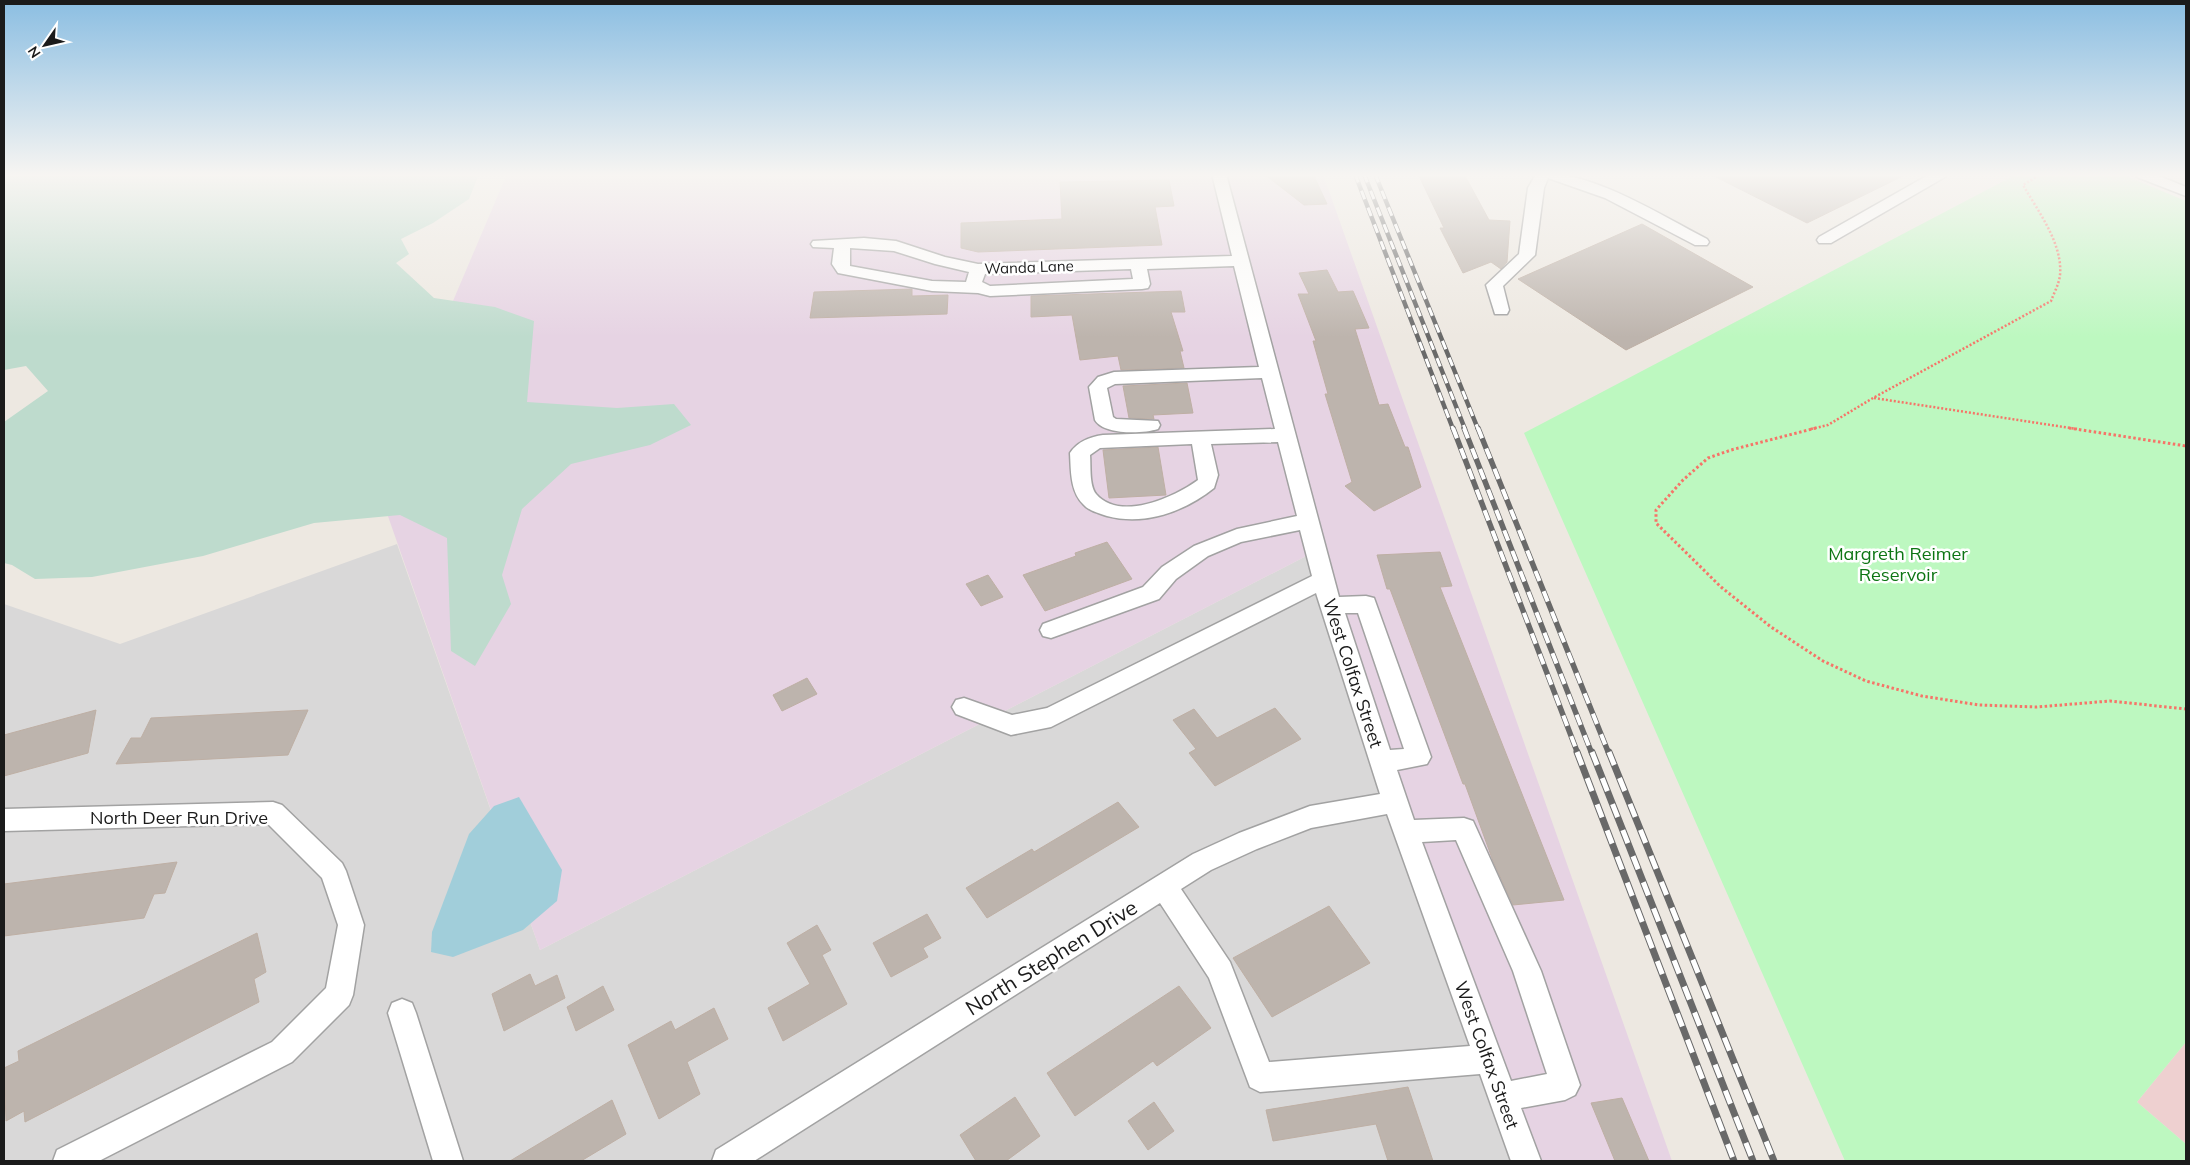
<svg xmlns="http://www.w3.org/2000/svg" width="2190" height="1165" viewBox="0 0 2190 1165" font-family="Mulish,sans-serif">
  <style>
    .residential { fill: #d9d8d8 }
    .commercial { fill: #eed0d0 }
    .industrial { fill: #e6d3e3 }
    .wetland { fill: #bedbcd }
    .park { fill: #bdf8c0 }
    .water { fill: #a1ceda }
    .building { fill: #bdb4ad; stroke: #beafa4 }
    .lines { fill: none; stroke-linecap: round; stroke-linejoin: round }
    .minor-casing { stroke: #a2a2a2; stroke-width: 3 }
    .path-far1 { stroke: #f67468; stroke-width: 2.5; stroke-dasharray: 2 2; stroke-linecap: butt }
    .path { stroke: #f67468; stroke-width: 3; stroke-dasharray: 2.5 2.5; stroke-linecap: butt }
    .minor { fill: #fff; fill-rule: evenodd }
    .rail-far2-casing { stroke: #696969; stroke-width: 4.5 }
    .rail-far1-casing { stroke: #696969; stroke-width: 5.5 }
    .rail-casing { stroke: #696969; stroke-width: 7 }
    .rail-far2 { stroke: #fff; stroke-width: 3; stroke-dasharray: 9; stroke-linecap: butt }
    .rail-far1 { stroke: #fff; stroke-width: 4; stroke-dasharray: 11; stroke-linecap: butt }
    .rail { stroke: #fff; stroke-width: 5; stroke-dasharray: 14; stroke-linecap: butt }
    .labels { text-anchor: middle; dominant-baseline: central; stroke-width: 5; stroke-linejoin: round; paint-order: stroke }
    .far-street-label { font-size: 15px; fill: #1b1b1b; stroke: #fff }
    .park-label { font-size: 18px; fill: #0d7514; stroke: #fff }
    .street-label { font-size: 18px; fill: #1b1b1b; stroke: #fff }
    .near-street-label { font-size: 21px; fill: #1b1b1b; stroke: #fff }
  </style>
  <rect width="100%" height="100%" fill="#ede8e1"/>
  <path class="residential" d="M397 544 540 950 1316 551 1395 802 1526 1161H4V604L120 644Z"/>
  <path class="commercial" d="M2186 1042V1144L2137 1102Z"/>
  <path class="industrial" d="M507 174H1323L1672 1161H1526L1395 802 1316 551 540 950 376 482Z"/>
  <path class="wetland" d="M4 174H479L469 199 433 223 401 239 409 254 396 263 434 298 495 307 534 321 527 402 617 408 674 404 691 425 650 445 571 464 522 509 502 575 511 604 475 666 451 651 447 538 400 515 314 523 203 556 92 577 35 579 12 565 4 563V422L48 391 26 366 4 370Z"/>
  <path class="park" d="M2017 174H2121L2186 201V1042L2137 1102 2186 1144V1161H1845L1524 433Z"/>
  <path class="water" d="M519 797 562 870 557 901 523 930 453 957 431 952 432 932 469 834 494 806Z"/>
  <path class="building" d="M1264 174H1313L1327 204 1304 205Z
    M1418 174H1464L1489 220 1510 221 1507 262 1501 269 1491 262 1463 273 1440 228H1444Z
    M1710 174H1907L1807 223Z
    M1169 180 1174 206 1155 207 1162 245 978 252 961 248V223L1062 219 1060 182Z
    M1642 224 1753 287 1626 350 1518 279Z
    M1327 270 1338 292 1353 291 1369 328 1355 329 1379 405 1388 404 1405 447H1408L1421 487 1374 511 1345 486 1352 482 1325 394H1328L1313 341H1316L1298 294H1309L1299 273Z
    M912 289V296L948 295 947 314 810 318 814 292Z
    M1181 291 1185 312H1171L1183 351H1180L1184 368 1121 370 1118 356 1080 360 1072 315 1031 317V296Z
    M1187 383 1193 413 1153 415 1154 419 1129 418 1123 386Z
    M1158 447 1166 495 1109 498 1103 450Z
    M1107 542 1132 579 1045 611 1023 575 1076 556 1075 553Z
    M1440 552 1452 586 1440 587 1564 900 1513 905 1493 861 1465 784H1463L1390 589H1387L1377 555Z
    M988 575 1003 597 981 606 966 584Z
    M807 678 817 694 782 711 773 695Z
    M1275 708 1301 739 1215 786 1189 753 1196 749 1173 720 1194 709 1217 738Z
    M96 710 88 753 4 776V735Z
    M308 710 288 755 116 764 131 738H141L151 718Z
    M1118 802 1139 827 987 918 966 888 1032 849 1034 852Z
    M177 862 165 893 154 894 144 918 4 936V884Z
    M1329 906 1370 963 1272 1017 1233 958Z
    M927 914 941 938 923 948 928 957 891 977 873 943Z
    M817 925 831 950 822 955 847 1004 783 1041 768 1008 810 984 787 943Z
    M257 933 266 972 254 979 259 1002 25 1122 24 1111 6 1121 4 1068 19 1061 18 1051Z
    M530 974 535 986 557 975 565 998 504 1031 492 994Z
    M603 986 614 1010 576 1031 567 1007Z
    M1179 986 1211 1028 1157 1066 1153 1061 1075 1116 1047 1073Z
    M714 1008 728 1039 687 1062 700 1094 659 1119 628 1045 671 1021 675 1030Z
    M1408 1087 1433 1161H1388L1376 1124 1273 1141 1266 1110Z
    M1015 1097 1040 1136 1006 1161H976L960 1135Z
    M1622 1098 1649 1161H1615L1591 1103Z
    M612 1100 626 1134 581 1161H510Z
    M1154 1102 1174 1131 1148 1150 1128 1121Z"/>
  <g class="lines">
    <g class="minor-casing">
      <path id="minor" d="M1212 174H1226L1339 597 1366 596 1374 598 1431 757 1427 764 1397 770 1414 820 1464 818 1473 821 1541 971 1580 1085 1575 1095 1565 1100 1521 1108 1541 1161H1511L1480 1074 1260 1092 1250 1087 1209 978 1160 903 754 1161H712L716 1150 1193 854 1239 833 1310 806 1380 794 1316 593 1051 727 1011 735 956 714 952 707 956 700 964 698 1012 715 1047 708 1312 576 1300 530 1241 542 1208 556 1176 579 1159 599 1051 638 1043 636 1040 630 1043 624 1143 587 1162 567 1194 546 1237 529 1297 516 1278 442 1211 444 1218 475 1214 488C1184 512 1144 526 1107 516 1098 513 1089 511 1083 504 1070 491 1071 470 1070 453 1078 441 1090 437 1103 435L1275 429 1262 378 1115 384 1107 388 1113 417 1116 419 1158 421 1160 425 1158 429C1142 434 1104 435 1095 420L1089 387 1098 377 1114 372 1259 367 1234 266 1147 269 1150 284 1148 288 1142 289 990 296 978 293 932 291 838 273 832 264 834 248 813 247 811 244 813 241 864 238 896 241 945 257 978 264 1232 256ZM850 248 894 251 935 264 969 272 966 282 932 281 850 266ZM1131 269 1133 279 990 286 982 282 985 274ZM1192 444 1198 480C1175 497 1120 522 1096 494 1089 485 1091 466 1090 455L1100 448ZM1345 613H1358L1404 749 1390 750ZM1387 814 1470 1046 1269 1062 1230 962 1181 889 1211 870 1257 849 1311 828ZM1456 840 1513 971 1547 1074 1511 1081 1422 842Z
        M1536 174C1588 168 1660 215 1707 239L1709 242 1707 245H1695L1605 198 1548 178 1544 188 1535 255 1503 286 1509 310 1507 314H1495L1486 285 1519 254 1528 188Z
        M1930 174H1947L1945 177 1831 243H1819L1817 240 1819 237Z
        M2135 174H2154L2186 187V196L2137 177Z
        M273 802 282 805 342 863 346 871 364 925 353 995 349 1005 292 1062 99 1161H53L57 1150 272 1042 326 988 338 925 322 878 268 824 4 831V809Z
        M402 999 412 1003 416 1013 463 1161H433L388 1013 392 1003Z"/>
    </g>
    <path class="path-far1" d="M1874 398 2077 429
      M1811 429 1828 425 1873 398 2051 301C2054 293 2059 284 2060 275 2063 244 2038 211 2023 185L2041 174"/>
    <path class="path" d="M1816 428 1731 450 1708 458 1683 480 1656 510V523L1721 587 1771 627 1823 661 1866 681 1922 696 1979 705 2037 707 2110 701 2186 709
      M2069 428 2186 446"/>
    <use href="#minor" class="minor"/>
    <g class="rail-far2-casing">
      <path id="rail-far2" d="M1355 174 1453 429
        M1364 174 1465 429
        M1375 174 1478 429"/>
    </g>
    <g class="rail-far1-casing">
      <path id="rail-far1" d="M1453 428 1578 754
        M1464 428 1592 754
        M1478 428 1609 754"/>
    </g>
    <g class="rail-casing">
      <path id="rail" d="M1577 752 1734 1161
        M1592 752 1753 1161
        M1609 752 1774 1161"/>
    </g>
    <use href="#rail-far2" class="rail-far2"/>
    <use href="#rail-far1" class="rail-far1"/>
    <use href="#rail" class="rail"/>
  </g>
  <linearGradient id="sky" x2="0" y2="1"><stop stop-color="#8bbee2"/><stop offset="0.52" stop-color="#f7f5f2"/><stop offset="1" stop-color="#f7f5f2" stop-opacity="0"/></linearGradient>
  <rect width="2190" height="337" fill="url(#sky)"/>
  <g class="labels">
    <g class="far-street-label">
      <text transform="translate(1029 267) rotate(-2)">Wanda Lane</text>
    </g>
    <g class="park-label">
      <text x="1898" y="553">Margreth Reimer<tspan x="1898" dy="21">Reservoir</tspan></text>
    </g>
    <g class="street-label">
      <text transform="translate(1353 673) rotate(72)">West Colfax Street</text>
      <text x="179" y="817">North Deer Run Drive</text>
      <text transform="translate(1487 1055) rotate(70)">West Colfax Street</text>
    </g>
    <g class="near-street-label">
      <text transform="translate(1051 957) rotate(-32)">North Stephen Drive</text>
    </g>
  </g>
  <rect width="2190" height="1165" fill="none" stroke="#1b1b1b" stroke-width="10"/>
  <g transform="translate(45 45) rotate(236)" stroke="#ffffff" stroke-width="4" paint-order="stroke">
  <path d="M0-4L9 19L0 12L-9 19Z" fill="#1b1b1b"/>
  <text y="-8" font-size="14" font-weight="bold" text-anchor="middle" fill="#1b1b1b">N</text>
  </g>
</svg>
